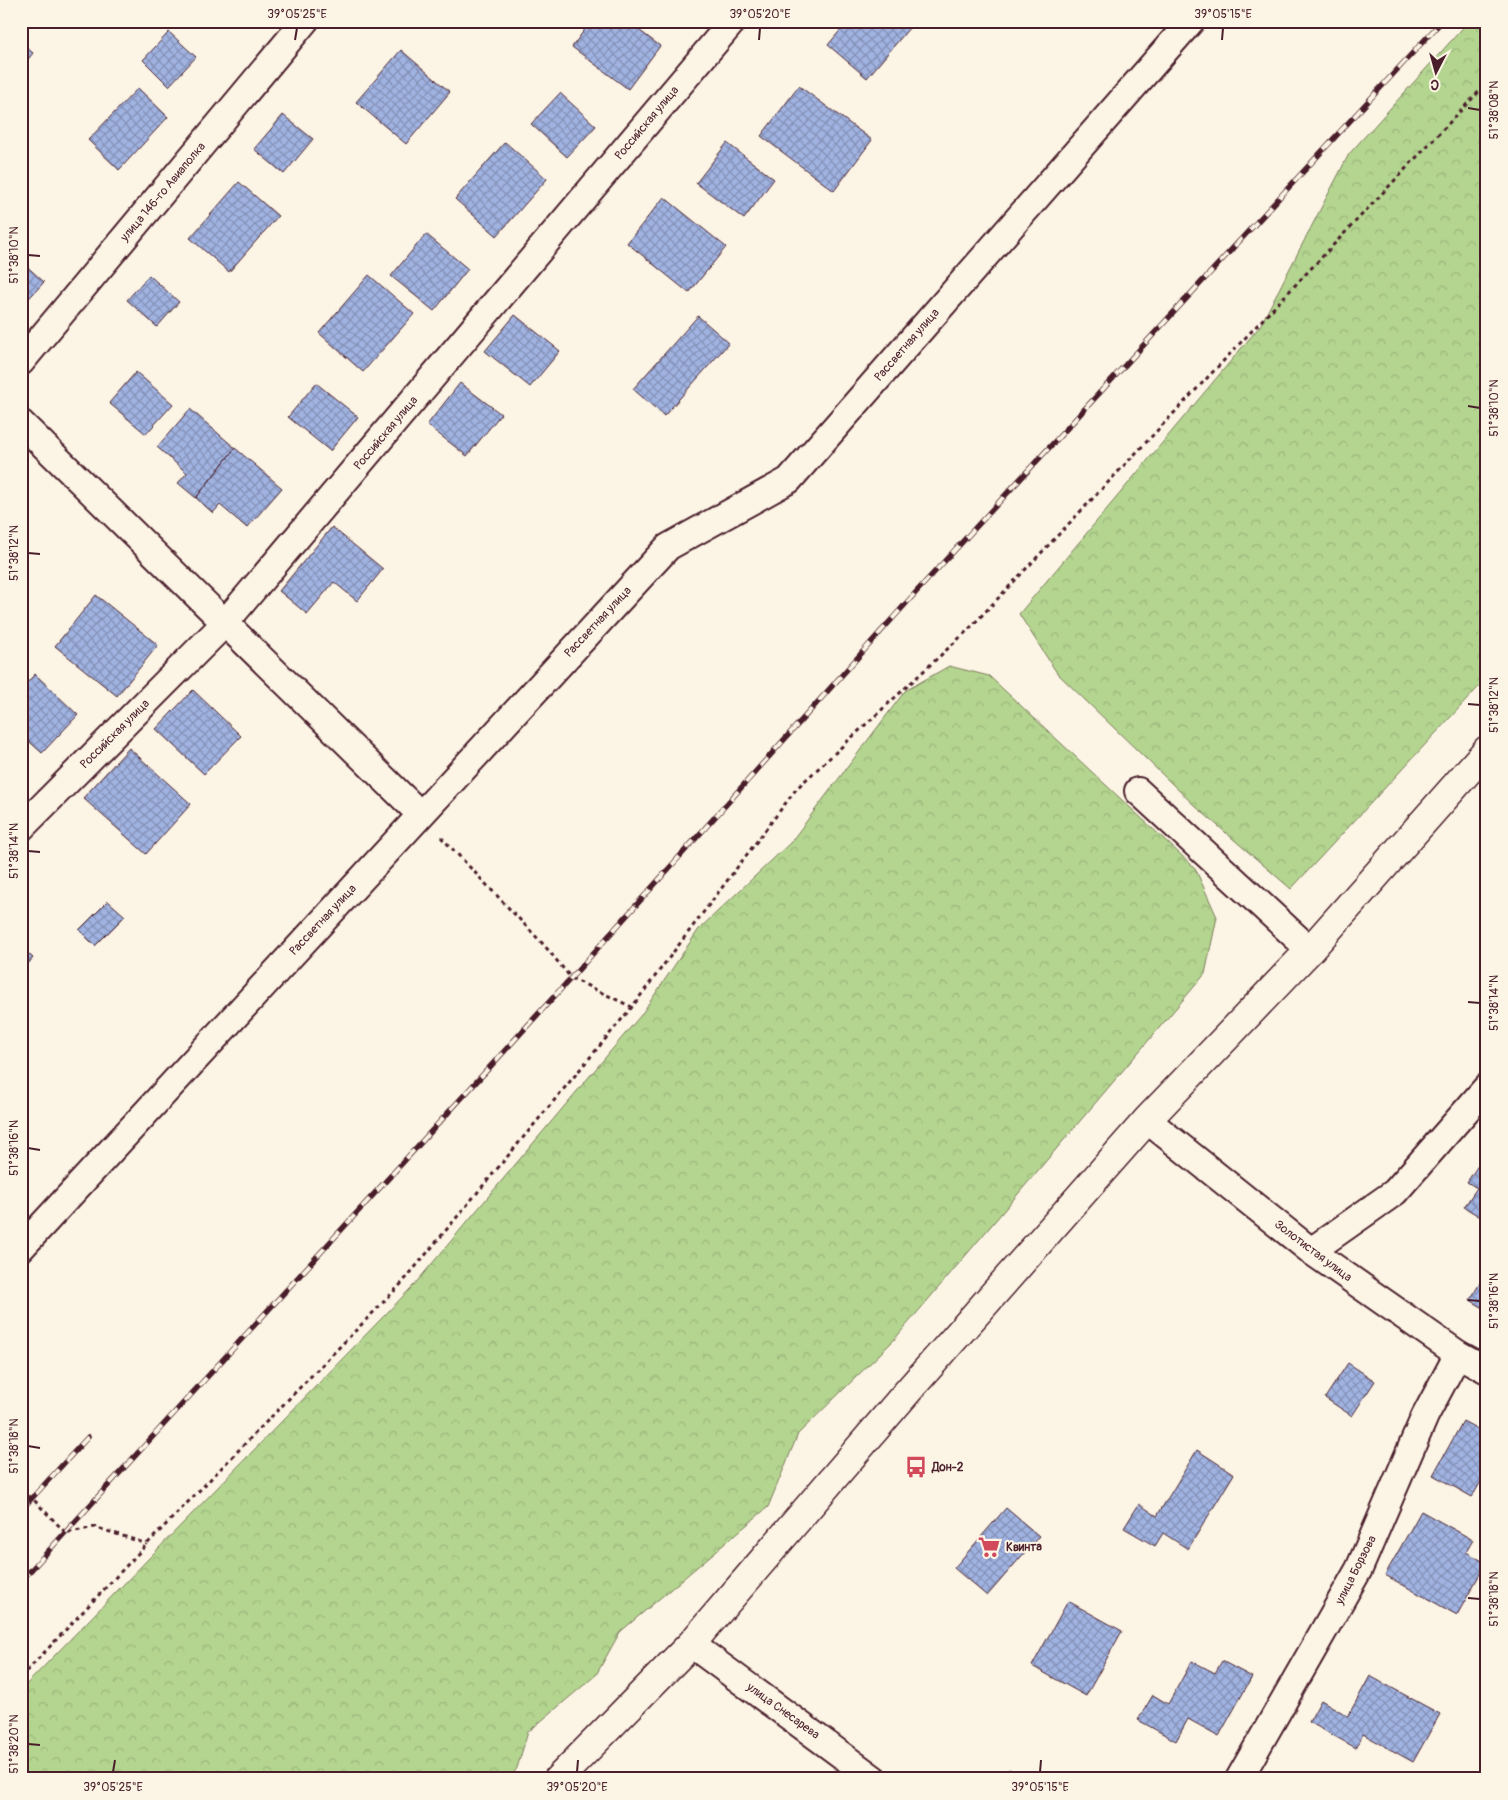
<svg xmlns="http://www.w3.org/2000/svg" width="1508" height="1800" viewBox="0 0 1508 1800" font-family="Pangolin,sans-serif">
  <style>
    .forest { fill: url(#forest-crowns); stroke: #7e7a5d }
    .building { fill: url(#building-cross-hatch); stroke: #4a1f2b }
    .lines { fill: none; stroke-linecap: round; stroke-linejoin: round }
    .street-casing { stroke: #4a1f2b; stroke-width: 30 }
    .secondary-casing { stroke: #4a1f2b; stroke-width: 31 }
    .path { stroke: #4a1f2b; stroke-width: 3; stroke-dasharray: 4 4; stroke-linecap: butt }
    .street { stroke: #fcf5e5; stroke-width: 26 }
    .secondary { stroke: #fcf5e5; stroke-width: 28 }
    .rail-casing { stroke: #4a1f2b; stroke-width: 5.5 }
    .rail { stroke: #fcf5e5; stroke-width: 4; stroke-dasharray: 11; stroke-linecap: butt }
    .ticks { fill: none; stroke: #4a1f2b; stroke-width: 2 }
    .labels { text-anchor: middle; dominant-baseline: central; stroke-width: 4; stroke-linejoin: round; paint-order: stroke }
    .street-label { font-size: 12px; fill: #4a1f2b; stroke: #fcf5e5 }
    .poi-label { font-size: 12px; font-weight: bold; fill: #4a1f2b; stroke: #fcf5e5; text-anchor: start }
    .neatline { fill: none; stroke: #4a1f2b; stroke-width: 2 }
    .ticks-label { font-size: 12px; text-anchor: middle; fill: #4a1f2b }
  </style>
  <defs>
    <pattern id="forest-crowns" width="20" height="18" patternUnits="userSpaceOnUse" patternTransform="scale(1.25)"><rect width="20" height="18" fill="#b3d58f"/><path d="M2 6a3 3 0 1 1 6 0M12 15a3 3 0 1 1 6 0" fill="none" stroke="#9bb67c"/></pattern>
    <pattern id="building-cross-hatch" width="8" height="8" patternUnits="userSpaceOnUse" patternTransform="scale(1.25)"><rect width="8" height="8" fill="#a0b3e1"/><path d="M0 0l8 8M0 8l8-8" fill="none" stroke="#8491b7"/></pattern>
  </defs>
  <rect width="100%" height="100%" fill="#fcf5e5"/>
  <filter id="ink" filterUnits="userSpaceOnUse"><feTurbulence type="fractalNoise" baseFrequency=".02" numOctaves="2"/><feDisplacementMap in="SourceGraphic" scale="10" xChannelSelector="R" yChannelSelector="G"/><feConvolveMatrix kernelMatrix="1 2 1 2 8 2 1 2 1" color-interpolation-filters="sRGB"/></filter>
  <g filter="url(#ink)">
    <path class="forest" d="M1469 21H1487V678L1291 889 1195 806 1057 673 1019 614 1260 326 1349 154Z
      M949 666 989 676 1195 868 1217 917 1205 974 893 1341 798 1434 768 1507 620 1632 596 1675 528 1732 517 1768 510 1779H21V1690L414 1285 641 1015 699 929 790 843 905 691Z"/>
    <path class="building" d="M591 21H627L660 46 628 89 572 47Z
      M837 21H903L910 27 867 78 828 45 843 27Z
      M169 32 196 57 169 86 143 60Z
      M21 43 33 53 21 68Z
      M401 50 450 92 406 144 356 102Z
      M799 86 872 140 834 191 761 136Z
      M138 88 168 117 119 170 88 140Z
      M560 93 596 126 567 157 531 124Z
      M283 115 313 139 284 174 254 149Z
      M505 142 547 179 497 236 455 199Z
      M727 143 774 179 744 219 696 183Z
      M239 182 278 216 229 272 190 238Z
      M664 197 726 247 689 293 627 243Z
      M426 234 468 269 434 311 391 276Z
      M21 261 44 282 21 307Z
      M149 275 179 302 157 327 127 300Z
      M369 275 414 314 363 372 319 333Z
      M515 315 560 351 530 387 485 351Z
      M698 316 729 343 664 416 633 389Z
      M136 372 173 404 146 434 109 403Z
      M316 383 358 417 330 451 288 417Z
      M460 383 501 414 467 456 427 425Z
      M190 409 235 448 196 498 178 483 187 473 157 447Z
      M235 448 282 488 247 528 220 505 213 513 196 498Z
      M332 527 383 569 357 601 334 582 307 614 279 591Z
      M96 595 158 645 117 696 55 646Z
      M35 674 78 715 42 753 21 734V689Z
      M193 690 241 736 204 774 156 729Z
      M129 748 191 804 146 854 83 798Z
      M108 901 125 916 95 946 79 930Z
      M21 947 33 958 21 972Z
      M1485 1155 1487 1156V1221L1464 1207 1477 1188 1467 1182Z
      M1487 1271V1310L1470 1300Z
      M1348 1363 1375 1381 1352 1416 1325 1398Z
      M1463 1421 1487 1434V1452L1481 1462 1487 1465V1471L1472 1497 1433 1475Z
      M1197 1450 1234 1474 1188 1549 1163 1533 1155 1546 1124 1528 1139 1504 1157 1516Z
      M1006 1508 1039 1536 987 1596 954 1568Z
      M1421 1511 1473 1540 1466 1552 1486 1563 1457 1615 1385 1575Z
      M1068 1601 1122 1631 1086 1696 1032 1666Z
      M1192 1661 1215 1673 1222 1661 1252 1677 1219 1736 1188 1719 1176 1741 1138 1720 1153 1695 1168 1704Z
      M1370 1676 1440 1714 1413 1762 1363 1734 1356 1748 1309 1722 1321 1700 1348 1716Z
      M1009 1769 1024 1779H1003Z"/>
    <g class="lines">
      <g class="street-casing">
        <path id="street" d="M21 362 305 21
          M21 423 420 814
          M1138 791 1310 950
          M21 828 224 624 733 21
          M1147 1120 1311 1251 1458 1354 1487 1370
          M21 1248 668 547 789 480 1191 21
          M1311 1251 1395 1192 1487 1087
          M691 1644 874 1779
          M1239 1779 1359 1569 1425 1416 1458 1354"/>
      </g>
      <g class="secondary-casing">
        <path id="secondary" d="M558 1779 691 1644 908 1391 1147 1120 1310 950 1487 750"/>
      </g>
      <path class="path" d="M441 837 544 945 571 978 632 1007
        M21 1492 32 1498 66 1533 95 1527 147 1544
        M21 1677 147 1544 402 1283 632 1007 797 788 968 630 1487 83"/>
      <use href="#street" class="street"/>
      <use href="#secondary" class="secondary"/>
      <g class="rail-casing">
        <path id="rail" d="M21 1510 88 1437
          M21 1581 571 978 918 590 1442 21"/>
      </g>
      <use href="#rail" class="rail"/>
    </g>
  </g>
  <path class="ticks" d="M295 40 297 28M759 40 760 28M1222 40 1223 28M1468 108 1480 110M28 255 40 256M1468 406 1480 408M28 553 40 554M1468 704 1480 705M28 851 40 852M1468 1002 1480 1003M28 1148 40 1150M1468 1300 1480 1301M28 1446 40 1448M1468 1598 1480 1599M28 1744 40 1745M113 1772 115 1760M577 1772 578 1760M1040 1772 1041 1760"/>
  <defs>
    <g id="bus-bare" transform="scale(1.725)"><path d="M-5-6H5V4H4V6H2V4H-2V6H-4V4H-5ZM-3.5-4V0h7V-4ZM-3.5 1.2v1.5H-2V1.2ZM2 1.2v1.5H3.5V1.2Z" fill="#d1495b" stroke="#fcf5e5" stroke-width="2.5" paint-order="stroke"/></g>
    <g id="supermarket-bare" transform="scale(1.725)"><path d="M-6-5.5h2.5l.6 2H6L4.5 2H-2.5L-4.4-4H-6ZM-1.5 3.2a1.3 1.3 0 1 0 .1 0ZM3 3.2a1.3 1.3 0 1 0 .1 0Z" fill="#d1495b" stroke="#fcf5e5" stroke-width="2.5" paint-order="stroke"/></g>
  </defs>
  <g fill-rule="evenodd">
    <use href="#bus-bare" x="916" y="1467"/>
    <use href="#supermarket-bare" x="989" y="1547"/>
  </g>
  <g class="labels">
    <g class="street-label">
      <text transform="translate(647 123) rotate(-50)">Российская улица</text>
      <text transform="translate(163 192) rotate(-50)">улица 146-го Авиаполка</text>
      <text transform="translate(907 345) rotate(-49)">Рассветная улица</text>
      <text transform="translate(386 433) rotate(-50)">Российская улица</text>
      <text transform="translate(598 622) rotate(-47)">Рассветная улица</text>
      <text transform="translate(115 734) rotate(-45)">Российская улица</text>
      <text transform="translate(323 920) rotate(-47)">Рассветная улица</text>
      <text transform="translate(1313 1251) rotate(37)">Золотистая улица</text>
      <text transform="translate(1356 1570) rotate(-63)">улица Борзова</text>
      <text transform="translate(783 1711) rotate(36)">улица Снесарева</text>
    </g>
    <g class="poi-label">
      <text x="932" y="1467">Дон-2</text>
      <text x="1006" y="1547">Квинта</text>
    </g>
  </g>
  <rect width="1508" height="1800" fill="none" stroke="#fcf5e5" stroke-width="55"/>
  <g transform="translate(1436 72) rotate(186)" stroke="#fcf5e5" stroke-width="4" paint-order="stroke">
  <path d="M0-4L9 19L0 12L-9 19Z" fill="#4a1f2b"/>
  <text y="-8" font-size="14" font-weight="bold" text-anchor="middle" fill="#4a1f2b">С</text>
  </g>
  <rect x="28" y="28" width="1452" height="1744" class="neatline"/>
  <g class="ticks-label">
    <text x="297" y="18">39°05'25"E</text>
    <text x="760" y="18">39°05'20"E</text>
    <text x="1223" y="18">39°05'15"E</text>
    <text transform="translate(1494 110) rotate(-90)" y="4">51°38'08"N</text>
    <text transform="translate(14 255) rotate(-90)" y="4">51°38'10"N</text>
    <text transform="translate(1494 408) rotate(-90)" y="4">51°38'10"N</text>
    <text transform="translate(14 553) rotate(-90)" y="4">51°38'12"N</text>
    <text transform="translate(1494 705) rotate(-90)" y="4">51°38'12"N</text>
    <text transform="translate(14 851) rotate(-90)" y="4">51°38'14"N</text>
    <text transform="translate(1494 1003) rotate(-90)" y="4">51°38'14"N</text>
    <text transform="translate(14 1148) rotate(-90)" y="4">51°38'16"N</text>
    <text transform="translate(1494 1301) rotate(-90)" y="4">51°38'16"N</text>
    <text transform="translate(14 1446) rotate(-90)" y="4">51°38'18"N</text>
    <text transform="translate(1494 1599) rotate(-90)" y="4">51°38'18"N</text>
    <text transform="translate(14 1744) rotate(-90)" y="4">51°38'20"N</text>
    <text x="113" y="1791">39°05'25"E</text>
    <text x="577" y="1791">39°05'20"E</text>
    <text x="1040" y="1791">39°05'15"E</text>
  </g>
</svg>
